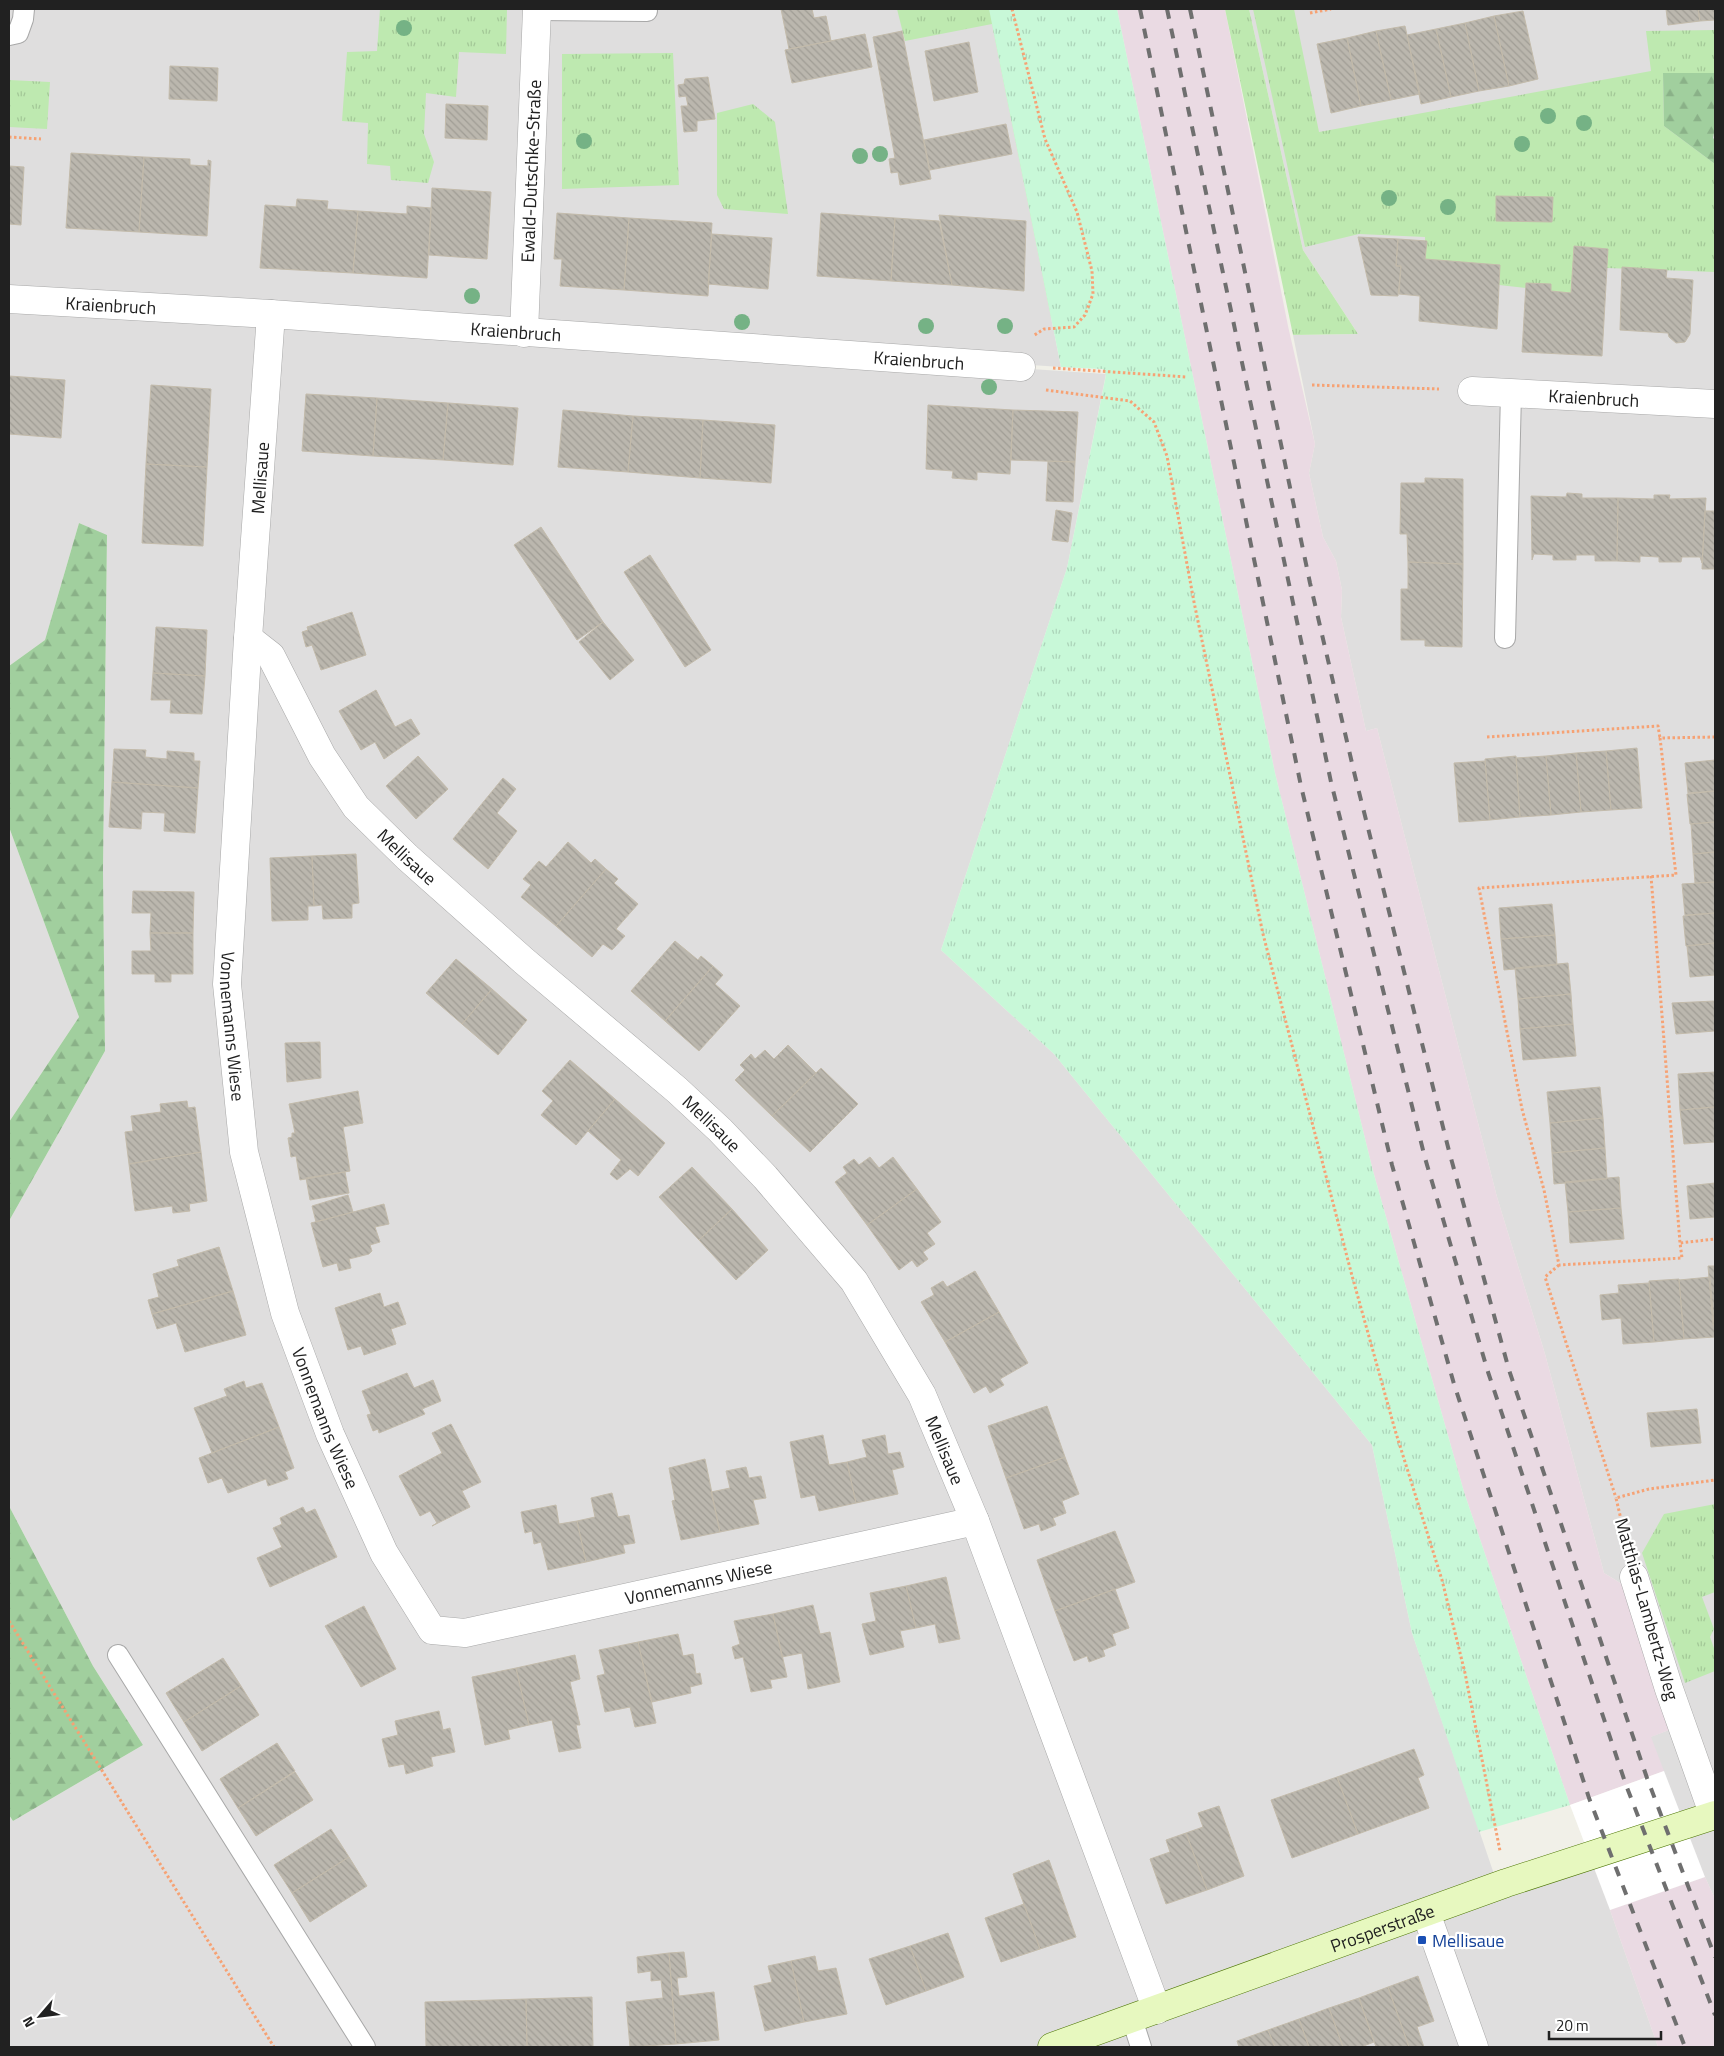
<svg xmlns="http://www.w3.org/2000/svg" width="1724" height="2056" viewBox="0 0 1724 2056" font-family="'Titillium Web',sans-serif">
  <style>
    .residential { fill: #dfdede }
    .industrial { fill: #eadae3 }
    .grass { fill: url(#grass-tufts) }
    .forest { fill: url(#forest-firs) }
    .park { fill: url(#park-tufts) }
    .pier { fill: #fff }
    .building { fill: url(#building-back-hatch); stroke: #c3bbab }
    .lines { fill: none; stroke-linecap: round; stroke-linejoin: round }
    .lane-casing { stroke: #a8a8a8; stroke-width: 22 }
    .street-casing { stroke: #a8a8a8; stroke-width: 29 }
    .secondary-casing { stroke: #507808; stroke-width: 29 }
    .path { stroke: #f6a274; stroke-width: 3; stroke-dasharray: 2.5 2.5; stroke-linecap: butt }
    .lane { stroke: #fff; stroke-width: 20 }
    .street { stroke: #fff; stroke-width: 28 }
    .secondary { stroke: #e7f8bf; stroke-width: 28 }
    .rail { stroke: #6f6f6f; stroke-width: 4; stroke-dasharray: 10 10; stroke-linecap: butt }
    .tree { fill: #75b285 }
    .transit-dot { fill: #1a4fb4; stroke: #fff; stroke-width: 2 }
    .labels { text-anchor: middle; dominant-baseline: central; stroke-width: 4.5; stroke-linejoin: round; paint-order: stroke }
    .street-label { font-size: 18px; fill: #212121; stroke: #fff }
    .transit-label { font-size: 18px; fill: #164399; stroke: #fff; text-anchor: start }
  </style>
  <defs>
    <pattern id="grass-tufts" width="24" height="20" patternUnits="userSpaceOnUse" patternTransform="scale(1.25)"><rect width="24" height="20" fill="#bee9b0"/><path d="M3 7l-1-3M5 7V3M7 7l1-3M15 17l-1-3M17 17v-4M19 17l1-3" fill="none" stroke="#a3c897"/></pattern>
    <pattern id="forest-firs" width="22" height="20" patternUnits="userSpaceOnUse" patternTransform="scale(1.25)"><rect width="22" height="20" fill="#a1cf9e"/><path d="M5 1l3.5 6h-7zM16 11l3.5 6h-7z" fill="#8ab188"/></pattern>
    <pattern id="park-tufts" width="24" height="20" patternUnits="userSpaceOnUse" patternTransform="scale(1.25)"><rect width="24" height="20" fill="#c8f8d8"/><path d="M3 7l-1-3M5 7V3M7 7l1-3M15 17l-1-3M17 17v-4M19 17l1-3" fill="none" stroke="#acd4b9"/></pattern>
    <pattern id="building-back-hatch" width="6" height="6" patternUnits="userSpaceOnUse" patternTransform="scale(1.25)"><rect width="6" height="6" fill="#bbb7ae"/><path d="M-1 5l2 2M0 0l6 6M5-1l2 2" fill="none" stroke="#a09d95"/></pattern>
  </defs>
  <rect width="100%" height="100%" fill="#f1f0e8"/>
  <path class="residential" d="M9 9H989L1061 367 9 296Z
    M1249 9H1715V1814L1684 1825 1650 1737 1669 1730 1622 1584 1604 1573 1545 1354 1497 1197 1377 728 1366 731 1341 617 1342 590 1336 561 1323 537 1309 473 1315 444 1293 335 1358 334 1303 250Z
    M9 301 1106 374 1067 568 941 950 1054 1054 1372 1445 1412 1633 1496 1880 1715 1816V1899L1705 1877 1610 1910 1658 2047H9V1815L13 1821 143 1745 93 1666 9 1506V1221L105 1051 103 870 107 536 79 523 45 640 9 666Z
    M9 827 79 1017 9 1122Z"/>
  <path class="industrial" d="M1117 9H1225L1288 326 1315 444 1309 473 1323 537 1336 561 1342 590 1341 617 1366 731 1377 728 1497 1197 1545 1354 1604 1573 1622 1584 1671 1721 1669 1730 1651 1737 1664 1771 1570 1805 1464 1492 1373 1171 1275 773Z
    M1705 1877 1715 1899V2047H1658L1610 1910Z"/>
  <path class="grass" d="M380 9H507L506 54 459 52 456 97 426 93 424 134 434 162 428 183 391 180 390 166 367 164 368 123 342 121 347 52 377 51Z
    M897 9H1005L1052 322 992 24 905 41Z
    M1225 9H1249L1303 250 1358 334 1293 335Z
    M1253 9H1294L1319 132 1651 71 1646 31 1715 30V73H1663L1664 126 1715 164V272L1607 268 1608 249 1574 246 1571 293 1499 285 1500 265 1425 259V237L1359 234 1305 247Z
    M673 53 679 185 562 189V54Z
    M9 80 50 82 47 129 9 127Z
    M753 104 775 122 788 214 724 209 717 195V113Z
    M1715 1504V1592L1702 1597 1714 1629 1710 1637 1715 1651V1671L1685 1683 1642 1553 1664 1514Z"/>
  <path class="forest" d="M1663 73H1715V128L1713 138 1715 140V164L1664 126Z
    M79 523 107 535 103 870 105 1051 9 1221V1122L79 1017 9 827V666L45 640Z
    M9 1506 93 1666 143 1745 13 1821 9 1815Z"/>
  <path class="park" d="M989 9H1117L1275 773 1373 1171 1464 1492 1570 1805 1479 1832 1412 1633 1372 1445 1054 1054 941 950 1067 568 1106 375 1103 369 1061 367Z"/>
  <path class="pier" d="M1664 1771 1705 1877 1610 1910 1570 1805Z"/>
  <path class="building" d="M781 9H812L814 18 826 16 831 41 789 49Z
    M1666 9H1698L1700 21 1668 25Z
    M1698 9H1715V20L1700 21Z
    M1523 11 1538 79 1509 86 1494 16Z
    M1494 16 1509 86 1479 91 1465 23Z
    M1465 23 1479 91 1451 97 1436 29Z
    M1405 26 1420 94 1391 100 1376 31Z
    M1436 29 1451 97 1421 104 1407 35Z
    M902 31 931 179 900 185 898 172 891 173 889 159 895 158 873 37Z
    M1376 31 1391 100 1361 106 1347 38Z
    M865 34 872 67 792 83 785 50Z
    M1347 38 1361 106 1331 113 1317 44Z
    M969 42 978 92 934 101 925 51Z
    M170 66 218 68 217 101 169 99Z
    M708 77 715 119 697 121V131L684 132 681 106H688L686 96 679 97 678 85 684 84 685 79Z
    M446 104 488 106 487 140 445 138Z
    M1006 124 1012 154 930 170 924 140Z
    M71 153 144 157 139 232 66 228Z
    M144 157 190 159V165L208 166V160L211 161 207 236 139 232Z
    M9 166 24 167 21 225 9 224Z
    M432 188 491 192 487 259 429 255Z
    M1496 196 1553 197 1552 222 1496 221Z
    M297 199 328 201 327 209 358 211 353 273 260 268 265 205 296 207Z
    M407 206 431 208 427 278 353 273 358 211 407 214Z
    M557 213 629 218 624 290 560 286 562 259H554Z
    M821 213 895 218 891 281 817 276Z
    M939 215 1026 221 1024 291 952 285Z
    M629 218 712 223 708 296 624 290Z
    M895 218 939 221 952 285 891 281Z
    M712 234 772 238 768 289 708 284Z
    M1358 237 1398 239 1396 266H1401L1398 296 1371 295Z
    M1398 239 1427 241 1425 259 1500 265 1497 329 1419 321 1420 296 1399 294 1401 266H1396Z
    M1574 246 1608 249 1602 356 1522 352 1526 283 1551 284V291L1571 293Z
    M1622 267 1667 270 1666 278 1693 280 1690 334 1685 342 1676 343 1669 337 1668 333 1620 330Z
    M9 376 65 380 61 438 9 434Z
    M151 385 211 389 207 467 146 464Z
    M306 394 377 398 373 456 302 451Z
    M377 398 448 403 443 460 373 456Z
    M448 403 518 408 513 465 443 460Z
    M928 405 1013 410 1010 474 977 472V480L952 478 953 471 926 469Z
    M563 410 633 416 628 472 558 467Z
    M1013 410 1078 412 1075 462 1011 460Z
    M633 416 703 420 700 478 628 472Z
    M703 420 775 425 771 483 700 478Z
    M1048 461 1075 462 1073 502 1046 501Z
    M146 464 207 467 203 546 142 543Z
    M1425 478 1463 479V564L1408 562 1407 534H1400L1401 483H1425Z
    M1567 493 1582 494V498H1618L1617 561H1595V555H1576V560H1553V555L1534 554 1532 560 1531 496 1566 497Z
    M1654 495H1670L1669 499 1706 498 1702 563 1700 557H1682L1681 562H1659V557L1640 556V562L1617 561 1618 498 1654 499Z
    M1056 510 1072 513 1068 542 1052 540Z
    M1705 511H1715V569H1702Z
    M541 527 603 622 577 640 514 545Z
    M650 555 711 650 685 667 624 572Z
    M1408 562 1463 564 1462 647 1425 646V640H1401V589H1408Z
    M352 612 366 655 321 670 312 645 306 647 302 632 308 630 307 627Z
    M603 622 634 660 610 680 579 642Z
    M156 627 207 630 205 676 153 673Z
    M153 673 205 676 202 714 170 713 171 700H151Z
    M376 690 395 727 411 719 420 734 384 759 375 742 361 750 339 711Z
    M1637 748 1642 808 1611 810 1606 751Z
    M114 749 146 750 145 757 167 759V751L194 753V761H200L198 788 112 782Z
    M1606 751 1611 810 1581 812 1576 753Z
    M1576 753 1581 812 1551 815 1546 756Z
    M418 756 448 789 416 819 386 786Z
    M1516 756 1520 817 1490 820 1485 759Z
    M1546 756 1551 815 1520 817 1516 758Z
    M1715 760V791L1688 793 1685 763Z
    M1485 761 1490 820 1459 822 1454 763Z
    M503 778 516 789 497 813 517 831 488 869 453 839Z
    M112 782 198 788 195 833 164 831 165 813 142 812 141 829 109 827Z
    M1715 791V822L1690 824 1687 794Z
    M1715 822V852L1693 854 1691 824Z
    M568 842 591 863 595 859 606 869 556 926 521 897 531 885 523 879 539 861 546 867Z
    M1715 852V882L1695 883 1693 854Z
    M356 854 359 903 352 904V918L323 919 322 905 314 906 312 856Z
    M312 856 314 906H308V920L272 921 270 858Z
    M606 869 618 879 614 883 638 904 616 929 625 936 612 950 603 944 592 957 556 926Z
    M1715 882V913L1685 915 1682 884Z
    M133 891 194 892 193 933H150L151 913H132Z
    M1552 904 1555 935 1501 939 1499 908Z
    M1715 913V943L1686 946 1683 916Z
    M150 933H193V974H171V982H155V974H132V951H151Z
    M1555 935 1557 965 1504 970 1501 939Z
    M675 941 698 960 701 956 713 966 665 1021 631 991Z
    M1715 943V975L1690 977 1687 946Z
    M456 959 492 989 462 1024 426 993Z
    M1568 963 1571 994 1518 999 1515 968Z
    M713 966 723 975 715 984 740 1006 699 1051 665 1021Z
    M492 989 527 1020 498 1055 462 1024Z
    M1571 994 1573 1024 1520 1029 1518 999Z
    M1715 1001V1031L1676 1034 1672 1003Z
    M1573 1024 1576 1056 1523 1060 1520 1029Z
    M320 1042 321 1078 287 1082 285 1043Z
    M788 1045 816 1073 772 1116 735 1080 745 1070 740 1065 751 1054 755 1059 765 1050 774 1059Z
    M570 1060 615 1099 576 1145 541 1115 553 1101 542 1091Z
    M821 1068 858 1104 810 1152 772 1116Z
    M1715 1072V1107L1680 1110 1678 1074Z
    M1600 1087 1603 1118 1550 1123 1547 1092Z
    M358 1091 363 1123 343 1127 350 1171 300 1180 296 1156 291 1157 288 1138 292 1137V1133H295L289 1104Z
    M615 1099 665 1143 638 1176 630 1169 617 1180 610 1174 621 1160 588 1131Z
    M187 1101 188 1108 195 1107 201 1152 129 1164 125 1132 133 1131 131 1116 161 1112 160 1104Z
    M1715 1107V1142L1684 1144 1680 1110Z
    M1603 1118 1605 1148 1552 1153 1550 1123Z
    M1605 1148 1607 1179 1554 1184 1552 1153Z
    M201 1152 207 1201 189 1204 190 1211 173 1213 172 1206 135 1211 129 1164Z
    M870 1157 879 1168 893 1157 917 1189 867 1225 835 1182 847 1173 843 1167 854 1159 859 1165Z
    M692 1167 732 1209 699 1240 659 1197Z
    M345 1172 349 1193 310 1200 306 1178Z
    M1619 1177 1621 1208 1568 1212 1565 1182Z
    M1715 1183V1217L1690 1219 1687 1186Z
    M917 1189 941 1222 927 1233 935 1244 923 1252 928 1259 917 1267 912 1260 899 1270 867 1225Z
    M348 1195 353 1212 316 1222 312 1206Z
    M384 1204 389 1224 375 1227 380 1242 370 1245 372 1251 369 1254 349 1259 351 1268 339 1271 337 1263 323 1267 311 1223Z
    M1621 1208 1624 1239 1570 1243 1568 1212Z
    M732 1209 768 1250 736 1280 699 1240Z
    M219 1247 233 1291 152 1314 148 1300 159 1297 153 1274 179 1266 177 1260Z
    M1708 1266H1715V1325H1713Z
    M975 1271 999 1312 945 1342 921 1302 934 1295 931 1288 943 1281 947 1287Z
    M1710 1277 1715 1337 1684 1339 1679 1280Z
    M1679 1279 1684 1339 1654 1342 1649 1281Z
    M1649 1283 1654 1342 1623 1344 1621 1318 1602 1320 1600 1295 1619 1293 1618 1285Z
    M233 1291 246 1335 185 1352 176 1323 157 1329 152 1314Z
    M380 1293 384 1307 398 1302 406 1324 391 1329 396 1344 364 1355 361 1346 348 1350 335 1308Z
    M999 1312 1028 1363 1000 1379 1004 1385 990 1393 986 1386 974 1393 945 1342Z
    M407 1373 414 1388 433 1380 441 1401 422 1409 425 1414 379 1433 378 1429 373 1431 367 1415 371 1414 362 1391Z
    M244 1381 246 1388 262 1383 279 1427 212 1453 194 1408 227 1396 224 1389Z
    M1047 1406 1065 1457 1006 1478 988 1426Z
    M1697 1409 1701 1443 1651 1447 1647 1413Z
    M451 1424 481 1482 462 1491 470 1507 432 1526 437 1523 430 1511 420 1516 399 1476 442 1453 432 1433Z
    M279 1427 294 1468 285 1472 288 1479 268 1486 266 1479 228 1493 222 1478 208 1483 199 1458Z
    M823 1435 829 1465 847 1462 856 1503 819 1511 815 1495 801 1498 790 1442Z
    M885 1435 888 1454 900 1452 904 1467 892 1470 898 1494 856 1503 847 1462 867 1457 862 1440Z
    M1065 1457 1079 1494 1062 1501 1066 1513 1053 1518 1056 1525 1041 1531 1039 1524 1024 1529 1006 1478Z
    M705 1459 720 1532 681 1540 672 1501 675 1500 669 1468Z
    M746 1467 749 1478 761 1476 766 1498 753 1500 759 1524 720 1532 711 1492 730 1488 726 1471Z
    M612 1493 618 1517 629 1515 635 1543 623 1545 625 1553 586 1562 577 1521 595 1517 591 1498Z
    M556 1505 559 1524 577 1521 586 1562 548 1570 541 1542 534 1544 532 1531 525 1533 521 1512Z
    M303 1507 306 1513 315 1509 337 1557 270 1587 257 1558 282 1547 273 1528 282 1524 280 1518Z
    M1115 1531 1135 1582 1055 1611 1037 1560Z
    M946 1577 960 1639 939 1643 935 1624 916 1628 906 1586Z
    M906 1586 916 1628 900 1631 904 1647 870 1655 862 1624 876 1621 870 1593Z
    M1115 1589 1129 1628 1112 1634 1116 1645 1103 1650 1105 1656 1089 1662 1087 1656 1074 1661 1055 1611Z
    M813 1605 820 1634 830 1632 840 1682 808 1689 802 1653 782 1657 773 1614Z
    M364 1606 396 1669 361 1687 325 1626Z
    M773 1614 787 1677 770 1680 772 1688 751 1692 743 1657 735 1659 732 1647 740 1644 734 1621Z
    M678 1634 683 1656 693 1654 696 1674 700 1673 702 1684 690 1687 691 1693 652 1702 638 1642Z
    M638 1642 656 1723 635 1727 630 1707 605 1712 597 1676 605 1674 599 1650Z
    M575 1655 580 1679 570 1682 580 1725H576L581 1748 559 1752 552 1720 529 1725 516 1668Z
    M223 1658 241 1686 184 1722 166 1693Z
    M516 1668 529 1725 508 1730 510 1739 485 1745 472 1677Z
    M241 1686 259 1715 202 1751 184 1722Z
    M439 1711 443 1730 450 1728 455 1752 431 1757 433 1766 406 1774 404 1764 389 1767 382 1739 398 1735 395 1721Z
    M277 1743 295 1771 238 1808 220 1779Z
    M1414 1749 1424 1775 1418 1778 1429 1808 1358 1834 1337 1777Z
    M295 1772 313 1800 256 1836 238 1808Z
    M1337 1777 1358 1834 1292 1858 1271 1800Z
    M1219 1806 1244 1876 1207 1890 1186 1833 1203 1827 1198 1813Z
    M331 1829 349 1857 292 1893 274 1865Z
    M1186 1833 1207 1890 1166 1904 1150 1859 1170 1852 1166 1840Z
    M349 1857 367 1886 310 1922 292 1893Z
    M1049 1860 1076 1937 1040 1949 1013 1874Z
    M1024 1904 1040 1949 1001 1962 985 1918Z
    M948 1933 964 1977 926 1991 910 1946Z
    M910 1946 926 1991 886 2005 869 1959Z
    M684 1952 687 1977 677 1978 679 1996 714 1992 719 2040 676 2044 669 1953Z
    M669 1953 676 2044 630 2047 626 2002 663 1998 661 1980 651 1981V1971L638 1973 637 1957Z
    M815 1956 818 1971 836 1968 847 2014 804 2022 791 1961Z
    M791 1961 804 2022 765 2031 754 1986 772 1982 768 1966Z
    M1418 1976 1434 2021 1417 2027 1424 2047H1409L1388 1987Z
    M1388 1987 1409 2047H1376L1359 1998Z
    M592 1997 593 2047H527L526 1999Z
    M1359 1998 1374 2042 1361 2047H1343L1329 2008Z
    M526 1999 527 2047H426L425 2002Z
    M1329 2008 1343 2047H1309L1299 2019Z
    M1299 2019 1309 2047H1275L1268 2030Z
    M1268 2030 1275 2047H1239L1237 2041Z"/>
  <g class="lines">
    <g class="lane-casing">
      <path id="lane" d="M537 10 647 11
        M9 35 18 33 23 19 24 9
        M1505 638 1511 393
        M118 1655 365 2047
        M1132 2019 1141 2047"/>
    </g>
    <g class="street-casing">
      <g id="street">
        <path id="s1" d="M9 299 271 314 1021 367"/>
        <path id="s2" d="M271 314 248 638 227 984 244 1152 285 1313 330 1434 384 1553 432 1630 465 1633 975 1521"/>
        <path id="s3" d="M524 333 537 9"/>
        <path id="s4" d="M1472 391 1715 404"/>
        <path id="s5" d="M248 638 271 656 322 756 356 807 407 857 524 961 677 1090 720 1130 765 1177 854 1281 922 1395 975 1521 1157 2010"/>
        <path d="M1634 1577 1669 1689 1714 1816"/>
        <path d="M1426 1913 1474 2047"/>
      </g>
    </g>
    <g class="secondary-casing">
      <g id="secondary">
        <path id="s6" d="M1052 2047 1506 1883 1715 1815"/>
      </g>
    </g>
    <path class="path" d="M1012 9 1045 139 1077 212 1092 271 1093 294 1085 315 1074 327 1044 329 1033 336
      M1310 13 1331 9
      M9 137 41 139
      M1053 368 1187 377
      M1312 385 1439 389
      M1046 390 1130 401 1154 422 1167 456 1194 602 1263 934 1351 1272 1395 1430 1442 1580 1465 1673 1500 1851
      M1487 737 1658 726 1660 738
      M1715 737 1660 738 1676 875 1479 888 1522 1109 1544 1190 1559 1265 1682 1258 1680 1243 1715 1239
      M1651 876 1680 1243
      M1559 1265 1545 1277 1616 1498
      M1627 1545 1616 1498 1649 1489 1715 1480
      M9 1621 274 2047"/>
    <use href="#lane" class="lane"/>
    <use href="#street" class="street"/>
    <use href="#secondary" class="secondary"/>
    <path class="rail" d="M1140 9 1301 786 1392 1165 1454 1384 1589 1798 1685 2047
      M1167 9 1331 782 1425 1158 1488 1372 1626 1785 1715 2015
      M1190 9 1310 583 1355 776 1449 1151 1509 1370 1647 1778 1715 1957"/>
  </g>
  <g class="tree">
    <circle cx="404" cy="28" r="8"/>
    <circle cx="1548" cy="116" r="8"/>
    <circle cx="1584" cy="123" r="8"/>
    <circle cx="584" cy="141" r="8"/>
    <circle cx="1522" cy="144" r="8"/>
    <circle cx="880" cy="154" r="8"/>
    <circle cx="860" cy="156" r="8"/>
    <circle cx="1389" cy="198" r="8"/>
    <circle cx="1448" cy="207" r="8"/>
    <circle cx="472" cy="296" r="8"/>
    <circle cx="742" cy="322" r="8"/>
    <circle cx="926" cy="326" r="8"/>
    <circle cx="1005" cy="326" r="8"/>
    <circle cx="989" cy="387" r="8"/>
  </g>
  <rect class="transit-dot" x="1417" y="1935" width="10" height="10" rx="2.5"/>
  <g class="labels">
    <g class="street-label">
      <text stroke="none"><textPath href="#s3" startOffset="162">Ewald-Dutschke-Straße</textPath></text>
      <text stroke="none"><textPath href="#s1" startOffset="102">Kraienbruch</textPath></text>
      <text stroke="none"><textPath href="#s1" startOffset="508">Kraienbruch</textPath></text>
      <text stroke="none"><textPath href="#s1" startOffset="912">Kraienbruch</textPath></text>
      <text stroke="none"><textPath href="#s4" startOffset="122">Kraienbruch</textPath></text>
      <text transform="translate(260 478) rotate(-86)">Mellisaue</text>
      <text stroke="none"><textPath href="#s5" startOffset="274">Mellisaue</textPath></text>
      <text stroke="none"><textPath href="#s2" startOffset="714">Vonnemanns Wiese</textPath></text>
      <text stroke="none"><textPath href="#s5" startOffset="679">Mellisaue</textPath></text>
      <text stroke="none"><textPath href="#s2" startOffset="1119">Vonnemanns Wiese</textPath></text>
      <text stroke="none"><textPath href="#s5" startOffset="1084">Mellisaue</textPath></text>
      <text stroke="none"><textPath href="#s2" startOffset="1629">Vonnemanns Wiese</textPath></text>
      <text transform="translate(1647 1609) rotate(74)">Matthias-Lambertz-Weg</text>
      <text stroke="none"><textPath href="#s6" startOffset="351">Prosperstraße</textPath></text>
    </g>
    <g class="transit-label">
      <text x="1432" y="1940">Mellisaue</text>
    </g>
  </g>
  <rect width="1724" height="2056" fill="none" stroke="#212121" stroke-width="20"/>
  <g transform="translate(40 2016) rotate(242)" stroke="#ffffff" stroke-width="4" paint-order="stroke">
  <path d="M0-4L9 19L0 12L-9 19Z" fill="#212121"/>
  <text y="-8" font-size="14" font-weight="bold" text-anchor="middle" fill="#212121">N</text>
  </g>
  <path d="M1549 2031v8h112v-8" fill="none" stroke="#212121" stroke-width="2.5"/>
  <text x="1556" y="2031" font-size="15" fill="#212121" stroke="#ffffff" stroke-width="4" paint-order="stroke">20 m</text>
</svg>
